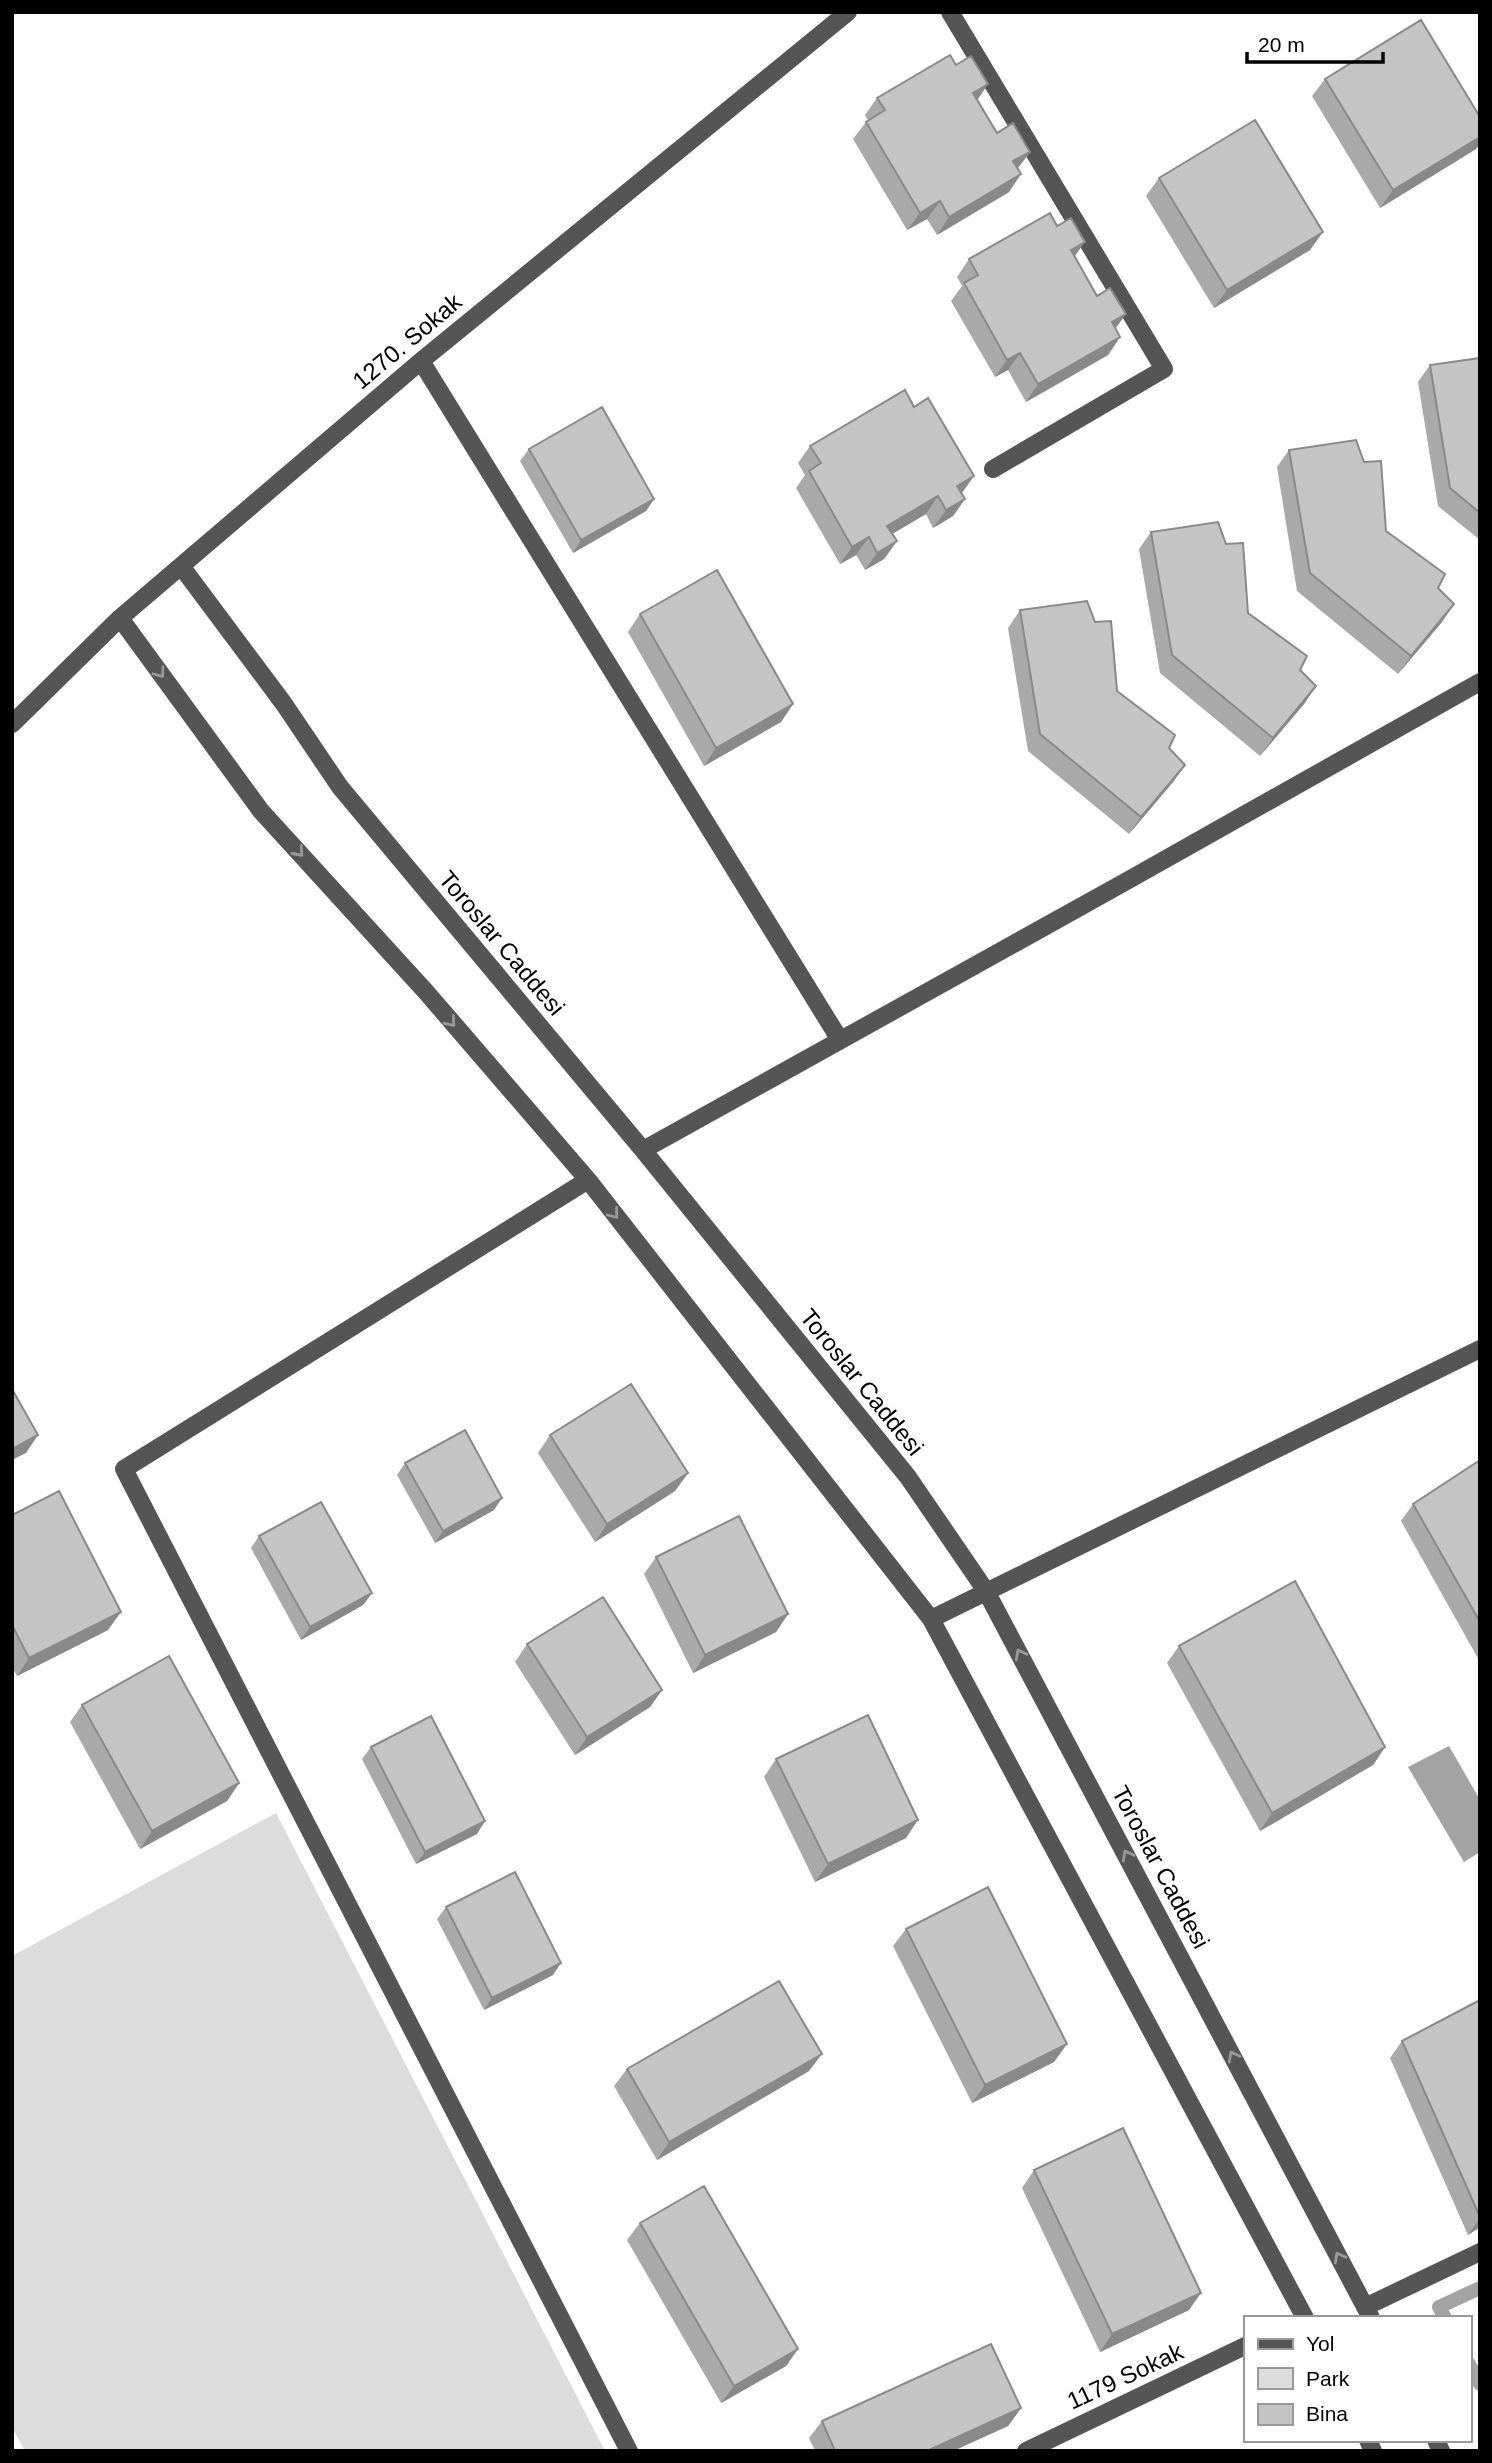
<svg xmlns="http://www.w3.org/2000/svg" width="1492" height="2463" viewBox="0 0 1492 2463" font-family="Arial,sans-serif">
  <style>
    .green { fill: #dcdcdc }
    .water { fill: #a3a3a3 }
    .lines { fill: none; stroke-linecap: round; stroke-linejoin: round }
    .stream { stroke: #a3a3a3; stroke-width: 14 }
    .minor { stroke: #555; stroke-width: 18 }
    .wall { fill: #a9a9a9 }
    .shaded-wall { fill: #898989 }
    .building { fill: #c4c4c4; stroke: #898989; stroke-width: 2 }
    .oneway { stroke: #999 }
    .labels { text-anchor: middle; dominant-baseline: central; stroke-width: 5; stroke-linejoin: round; paint-order: stroke }
    .street-label { font-size: 24px; fill: #000; stroke: #fff }
  </style>
  <rect width="100%" height="100%" fill="#fff"/>
  <path class="green" d="M276 1813 605 2451H25L12 2427V1956Z"/>
  <path class="water" d="M1449 1746 1480 1800V1852L1464 1862 1408 1767Z"/>
  <g class="lines">
    <path class="stream" d="M1445 2318 1439 2307 1480 2288
      M1469 2364 1480 2384"/>
    <path class="minor" d="M950 12 1164 369 993 469
      M421 361 840 1040
      M181 566 284 704 340 787 643 1150 908 1477 986 1591 1371 2318
      M120 618 261 811 427 993 588 1180 931 1619 1305 2318
      M12 724 120 618 421 361 848 12
      M643 1150 1125 882 1480 682
      M588 1180 124 1469 629 2451
      M931 1619 1480 1349
      M1365 2307 1480 2252
      M1368 2440 1373 2451
      M1436 2440 1441 2451
      M1026 2451 1245 2346"/>
  </g>
  <path class="wall" d="M1325 79 1476 149 1380 208 1312 96Z
    M877 98 977 100 997 133 1030 152 1018 168 1009 192 937 235 927 219 907 230 853 139 866 122 868 120 865 115Z
    M1159 178 1310 250 1214 308 1146 196Z
    M1075 256 1120 337 1108 355 1026 402 1008 370 995 377 951 301 962 286 957 277 969 259Z
    M1480 358V540L1438 506 1418 382 1430 365Z
    M810 446 962 493 965 499 953 516 933 528 926 514 892 534 897 541 884 559 865 570 856 555 840 564 796 488 805 475 798 463Z
    M529 449 654 499 646 511 573 553 520 461Z
    M1289 450 1386 531 1438 588 1442 622 1398 674 1297 591 1277 467Z
    M1151 532 1248 613 1316 686 1304 704 1260 756 1160 673 1139 549Z
    M1020 610 1117 691 1185 765 1173 782 1129 834 1028 751 1008 628Z
    M640 614 793 704 781 722 704 766 628 632Z
    M550 1435 688 1473 675 1491 595 1542 538 1453Z
    M1480 1460V1662L1401 1521 1413 1504Z
    M405 1463 494 1510 435 1543 397 1475Z
    M12 1515 108 1630 17 1676 12 1667Z
    M259 1536 372 1593 363 1605 301 1640 251 1548Z
    M656 1557 788 1614 776 1632 693 1673 644 1574Z
    M527 1644 662 1690 650 1707 575 1755 515 1662Z
    M1179 1646 1385 1747 1373 1765 1260 1831 1167 1663Z
    M82 1705 239 1783 227 1801 140 1849 70 1722Z
    M371 1747 477 1834 416 1864 362 1759Z
    M776 1759 906 1838 815 1882 764 1777Z
    M446 1907 553 1975 484 2010 437 1919Z
    M906 1929 1054 2062 972 2103 893 1946Z
    M1480 2000V2227L1468 2235 1390 2058 1402 2041Z
    M627 2069 809 2071 657 2160 614 2086Z
    M1034 2170 1189 2310 1100 2352 1022 2188Z
    M640 2223 798 2349 786 2366 721 2403 627 2240Z
    M1021 2408 1008 2426 953 2451H815L809 2438 822 2421Z"/>
  <path class="shaded-wall" d="M988 84 976 102 973 93Z
    M1480 137V144L1476 149 1380 208 1393 190Z
    M1030 152 1017 169 1013 161Z
    M1021 174 1009 192 937 235 949 217Z
    M940 201 927 219 907 230 920 213Z
    M1323 232 1310 250 1214 308 1227 290Z
    M1085 242 1072 260 1071 250Z
    M1126 314 1113 332 1112 322Z
    M1120 337 1108 355 1026 402 1038 384Z
    M1020 353 1008 370 995 377 1007 360Z
    M974 476 962 493 957 486Z
    M938 496 926 514 875 544 887 526Z
    M654 499 646 511 573 553 581 540Z
    M965 499 953 516 933 528 946 510Z
    M869 537 856 555 840 564 852 547Z
    M897 541 884 559 865 570 877 553Z
    M1454 604 1442 622 1398 674 1411 656Z
    M1316 686 1304 704 1260 756 1273 738Z
    M793 704 781 722 704 766 716 748Z
    M1185 765 1173 782 1129 834 1141 817Z
    M38 1435 26 1453 12 1460V1449Z
    M688 1473 675 1491 595 1542 607 1524Z
    M502 1498 494 1510 435 1543 443 1531Z
    M372 1593 363 1605 301 1640 310 1627Z
    M121 1612 108 1630 17 1676 29 1658Z
    M788 1614 776 1632 693 1673 705 1655Z
    M662 1690 650 1707 575 1755 587 1737Z
    M1385 1747 1373 1765 1260 1831 1272 1813Z
    M239 1783 227 1801 140 1849 152 1831Z
    M918 1820 906 1838 815 1882 828 1864Z
    M485 1821 477 1834 416 1864 425 1852Z
    M561 1963 553 1975 484 2010 492 1998Z
    M1067 2044 1054 2062 972 2103 985 2085Z
    M822 2054 809 2071 657 2160 669 2142Z
    M1480 2218V2227L1468 2235Z
    M1201 2293 1189 2310 1100 2352 1112 2334Z
    M798 2349 786 2366 721 2403 734 2386Z
    M1021 2408 1008 2426 953 2451H927Z"/>
  <path class="building" d="M1421 20 1480 117V137L1393 190 1325 79Z
    M950 55 956 65 971 56 988 84 973 93 997 133 1013 123 1030 152 1013 161 1021 174 949 217 940 201 920 213 866 122 885 110 877 98Z
    M1255 120 1323 232 1227 290 1159 178Z
    M1050 213 1057 226 1071 218 1085 242 1071 250 1097 296 1110 288 1126 314 1112 322 1120 337 1038 384 1020 353 1007 360 964 283 978 275 969 259Z
    M1480 358V513L1450 488 1430 365Z
    M905 390 914 407 928 398 974 476 957 486 965 499 946 510 938 496 887 526 897 541 877 553 869 537 852 547 809 471 821 463 810 446Z
    M602 407 654 499 581 540 529 449Z
    M1356 440 1364 462 1381 461 1386 531 1445 574 1438 588 1454 604 1411 656 1310 573 1289 450Z
    M1218 522 1226 544 1243 543 1248 613 1307 656 1300 670 1316 686 1273 738 1172 655 1151 532Z
    M717 570 793 704 716 748 640 614Z
    M1087 601 1095 622 1111 621 1117 691 1175 735 1169 748 1185 765 1141 817 1040 734 1020 610Z
    M631 1384 688 1473 607 1524 550 1435Z
    M12 1389 38 1435 12 1449Z
    M465 1430 502 1498 443 1531 405 1463Z
    M1480 1460V1622L1413 1504Z
    M59 1491 121 1612 29 1658 12 1625V1515Z
    M321 1502 372 1593 310 1627 259 1536Z
    M739 1516 788 1614 705 1655 656 1557Z
    M1295 1581 1385 1747 1272 1813 1179 1646Z
    M603 1597 662 1690 587 1737 527 1644Z
    M169 1656 239 1783 152 1831 82 1705Z
    M868 1715 918 1820 828 1864 776 1759Z
    M431 1716 485 1821 425 1852 371 1747Z
    M515 1872 561 1963 492 1998 446 1907Z
    M988 1887 1067 2044 985 2085 906 1929Z
    M779 1981 822 2054 669 2142 627 2069Z
    M1480 2000V2217L1402 2041Z
    M1123 2128 1201 2293 1112 2334 1034 2170Z
    M704 2186 798 2349 734 2386 640 2223Z
    M991 2344 1021 2408 927 2451H835L822 2421Z"/>
  <defs><path id="oneway-chevron" d="M-2-3.5L2.5 0L-2 3.5" fill="none" stroke-width="1.6" stroke-linecap="round" stroke-linejoin="round" transform="scale(1.75)"/></defs>
  <g class="oneway">
    <use href="#oneway-chevron" transform="translate(160 673) rotate(54)"/>
    <use href="#oneway-chevron" transform="translate(299 852) rotate(48)"/>
    <use href="#oneway-chevron" transform="translate(451 1022) rotate(49)"/>
    <use href="#oneway-chevron" transform="translate(614 1214) rotate(52)"/>
    <use href="#oneway-chevron" transform="translate(1020 1654) rotate(-118)"/>
    <use href="#oneway-chevron" transform="translate(1127 1855) rotate(-118)"/>
    <use href="#oneway-chevron" transform="translate(1233 2056) rotate(-118)"/>
    <use href="#oneway-chevron" transform="translate(1339 2257) rotate(-118)"/>
  </g>
  <g class="labels">
    <g class="street-label">
      <text transform="translate(407 341) rotate(-40)">1270. Sokak</text>
      <text transform="translate(502 943) rotate(50)">Toroslar Caddesi</text>
      <text transform="translate(862 1382) rotate(51)">Toroslar Caddesi</text>
      <text transform="translate(1161 1867) rotate(62)">Toroslar Caddesi</text>
      <text transform="translate(1125 2376) rotate(-25)">1179 Sokak</text>
    </g>
  </g>
  <rect width="1492" height="2463" fill="none" stroke="#000000" stroke-width="28"/>
  <rect x="1244" y="2316" width="228" height="126" fill="#ffffff" stroke="#999999" stroke-width="2"/>
  <rect x="1258" y="2339" width="35" height="10" fill="#555555" stroke="#999999" stroke-width="2"/>
  <text x="1306" y="2351" font-size="21" fill="#000000">Yol</text>
  <rect x="1258" y="2368" width="35" height="21" fill="#dcdcdc" stroke="#999999" stroke-width="2"/>
  <text x="1306" y="2386" font-size="21" fill="#000000">Park</text>
  <rect x="1258" y="2404" width="35" height="21" fill="#c4c4c4" stroke="#999999" stroke-width="2"/>
  <text x="1306" y="2421" font-size="21" fill="#000000">Bina</text>
  <path d="M1247 52v10h136v-10" fill="none" stroke="#000000" stroke-width="3.5"/>
  <text x="1258" y="52" font-size="21" fill="#000000" stroke="#ffffff" stroke-width="5" paint-order="stroke">20 m</text>
</svg>
